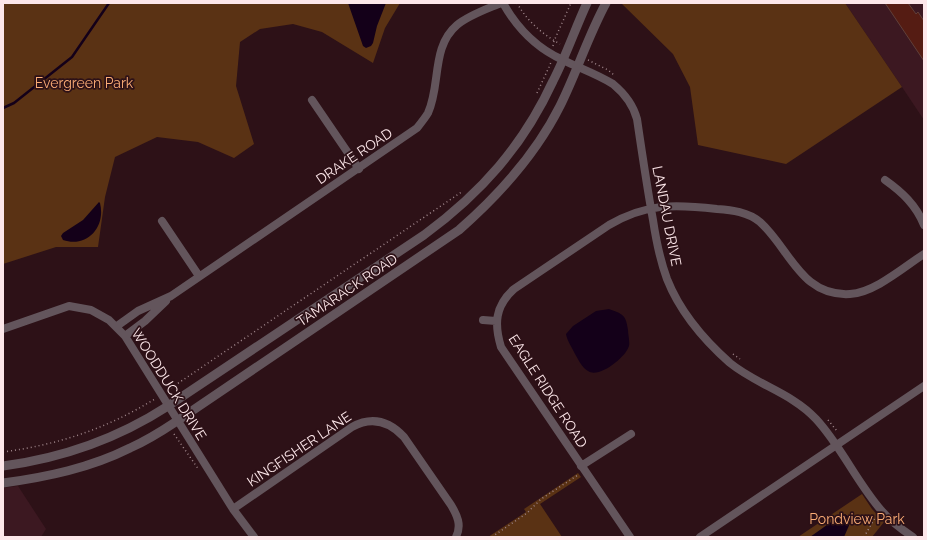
<svg xmlns="http://www.w3.org/2000/svg" width="927" height="540" viewBox="0 0 927 540" font-family="Raleway,sans-serif">
  <style>
    .built { fill: #3c1821 }
    .green { fill: #5a3214 }
    .water { fill: #140019 }
    .lines { fill: none; stroke-linecap: round; stroke-linejoin: round }
    .stream { stroke: #140019; stroke-width: 2.5 }
    .building { fill: #551c13; stroke: #603f39 }
    .path { stroke: #9f868b; stroke-width: 1.5; stroke-dasharray: 1 3; stroke-linecap: butt }
    .minor { stroke: #63555c; stroke-width: 8 }
    .tertiary { stroke: #63555c; stroke-width: 9 }
    .labels { text-anchor: middle; dominant-baseline: central; stroke-width: 3.5; stroke-linejoin: round; paint-order: stroke }
    .park-label { font-size: 14px; fill: #fcad76; stroke: #2d1117 }
    .street-label { font-size: 14px; fill: #fde7ea; stroke: #2d1117 }
  </style>
  <rect width="100%" height="100%" fill="#2d1117"/>
  <path class="built" d="M845 3H924V120L902 87Z
    M18 486 46 529 41 537H3V488Z"/>
  <path class="green" d="M3 3H400L385 28 373 63 322 32 293 24 260 29 240 42 236 86 254 144 234 158 198 142 157 137 115 157 105 197 98 247H56L3 264Z
    M621 3H845L902 87 786 164 698 145 690 87 673 54Z
    M578 473 581 477 540 504 562 537H488L526 512 524 509Z
    M862 494 872 509 884 522 872 537H798Z"/>
  <path class="water" d="M348 3H386L377 26 373 43 371 46 366 48 363 46Z
    M99 202 100 203C106 227 87 248 63 240L61 236 63 233 83 220Z
    M609 309C623 314 626 315 628 330 628 335 630 341 629 346 626 357 599 379 588 371 582 368 578 359 575 354 572 347 567 341 566 334L573 326 596 311Z
    M845 514 850 518 851 521 844 537H810L834 520Z"/>
  <g class="lines">
    <path class="stream" d="M3 108 14 103 72 57 109 3"/>
  </g>
  <path class="building" d="M885 3H908L916 14 918 12 924 21V61Z"/>
  <g class="lines">
    <path class="path" d="M517 3C527 21 542 34 560 44
      M553 46 554 41 571 3
      M588 60 608 70 614 75
      M537 93 549 67 551 62
      M733 354 740 359
      M168 390 463 191
      M828 420 837 431
      M174 434 199 470
      M3 452C61 444 105 429 155 399
      M492 537 527 513 541 499 578 475
      M864 537 876 516"/>
    <path class="minor" d="M503 3C517 28 536 48 563 60 579 68 597 74 613 84 625 94 633 104 637 119 642 153 647 187 653 220 656 240 660 260 667 279 680 312 704 340 730 363 757 385 792 393 816 419 841 446 856 481 881 510 890 521 901 529 913 537
      M312 100 359 169
      M885 180C902 192 916 205 924 225
      M162 221 199 276
      M483 320 496 321
      M117 326 138 311 171 296 417 128C421 123 425 118 428 113 441 85 431 47 457 25 469 15 487 9 501 3
      M3 329 69 306 91 310 109 320 125 336 233 509 254 537
      M125 336 145 321 166 301
      M581 466 631 434
      M233 509 352 427C372 416 389 421 404 437L451 505C457 515 462 525 456 537
      M630 537 501 347C494 324 495 306 514 289L609 225C647 203 675 204 717 209 732 210 748 212 760 222 790 249 801 297 850 294 874 293 904 267 924 254
      M700 537 924 386"/>
    <path class="tertiary" d="M3 466C63 458 117 439 168 406L424 235C481 193 523 146 553 81 566 56 575 29 587 3
      M3 483C47 477 90 468 130 448 146 441 162 431 177 421L459 230C500 194 536 154 560 106 577 72 588 36 606 3"/>
  </g>
  <g class="labels">
    <g class="park-label">
      <text x="84" y="83">Evergreen Park</text>
      <text x="857" y="519">Pondview Park</text>
    </g>
    <g class="street-label">
      <text transform="translate(354 156) rotate(-34)">DRAKE ROAD</text>
      <text transform="translate(667 216) rotate(79)">LANDAU DRIVE</text>
      <text transform="translate(347 290) rotate(-34)">TAMARACK ROAD</text>
      <text transform="translate(169 384) rotate(58)">WOODDUCK DRIVE</text>
      <text transform="translate(548 391) rotate(57)">EAGLE RIDGE ROAD</text>
      <text transform="translate(299 449) rotate(-34)">KINGFISHER LANE</text>
    </g>
  </g>
  <rect width="927" height="540" fill="none" stroke="#fde7ea" stroke-width="8"/>
</svg>
